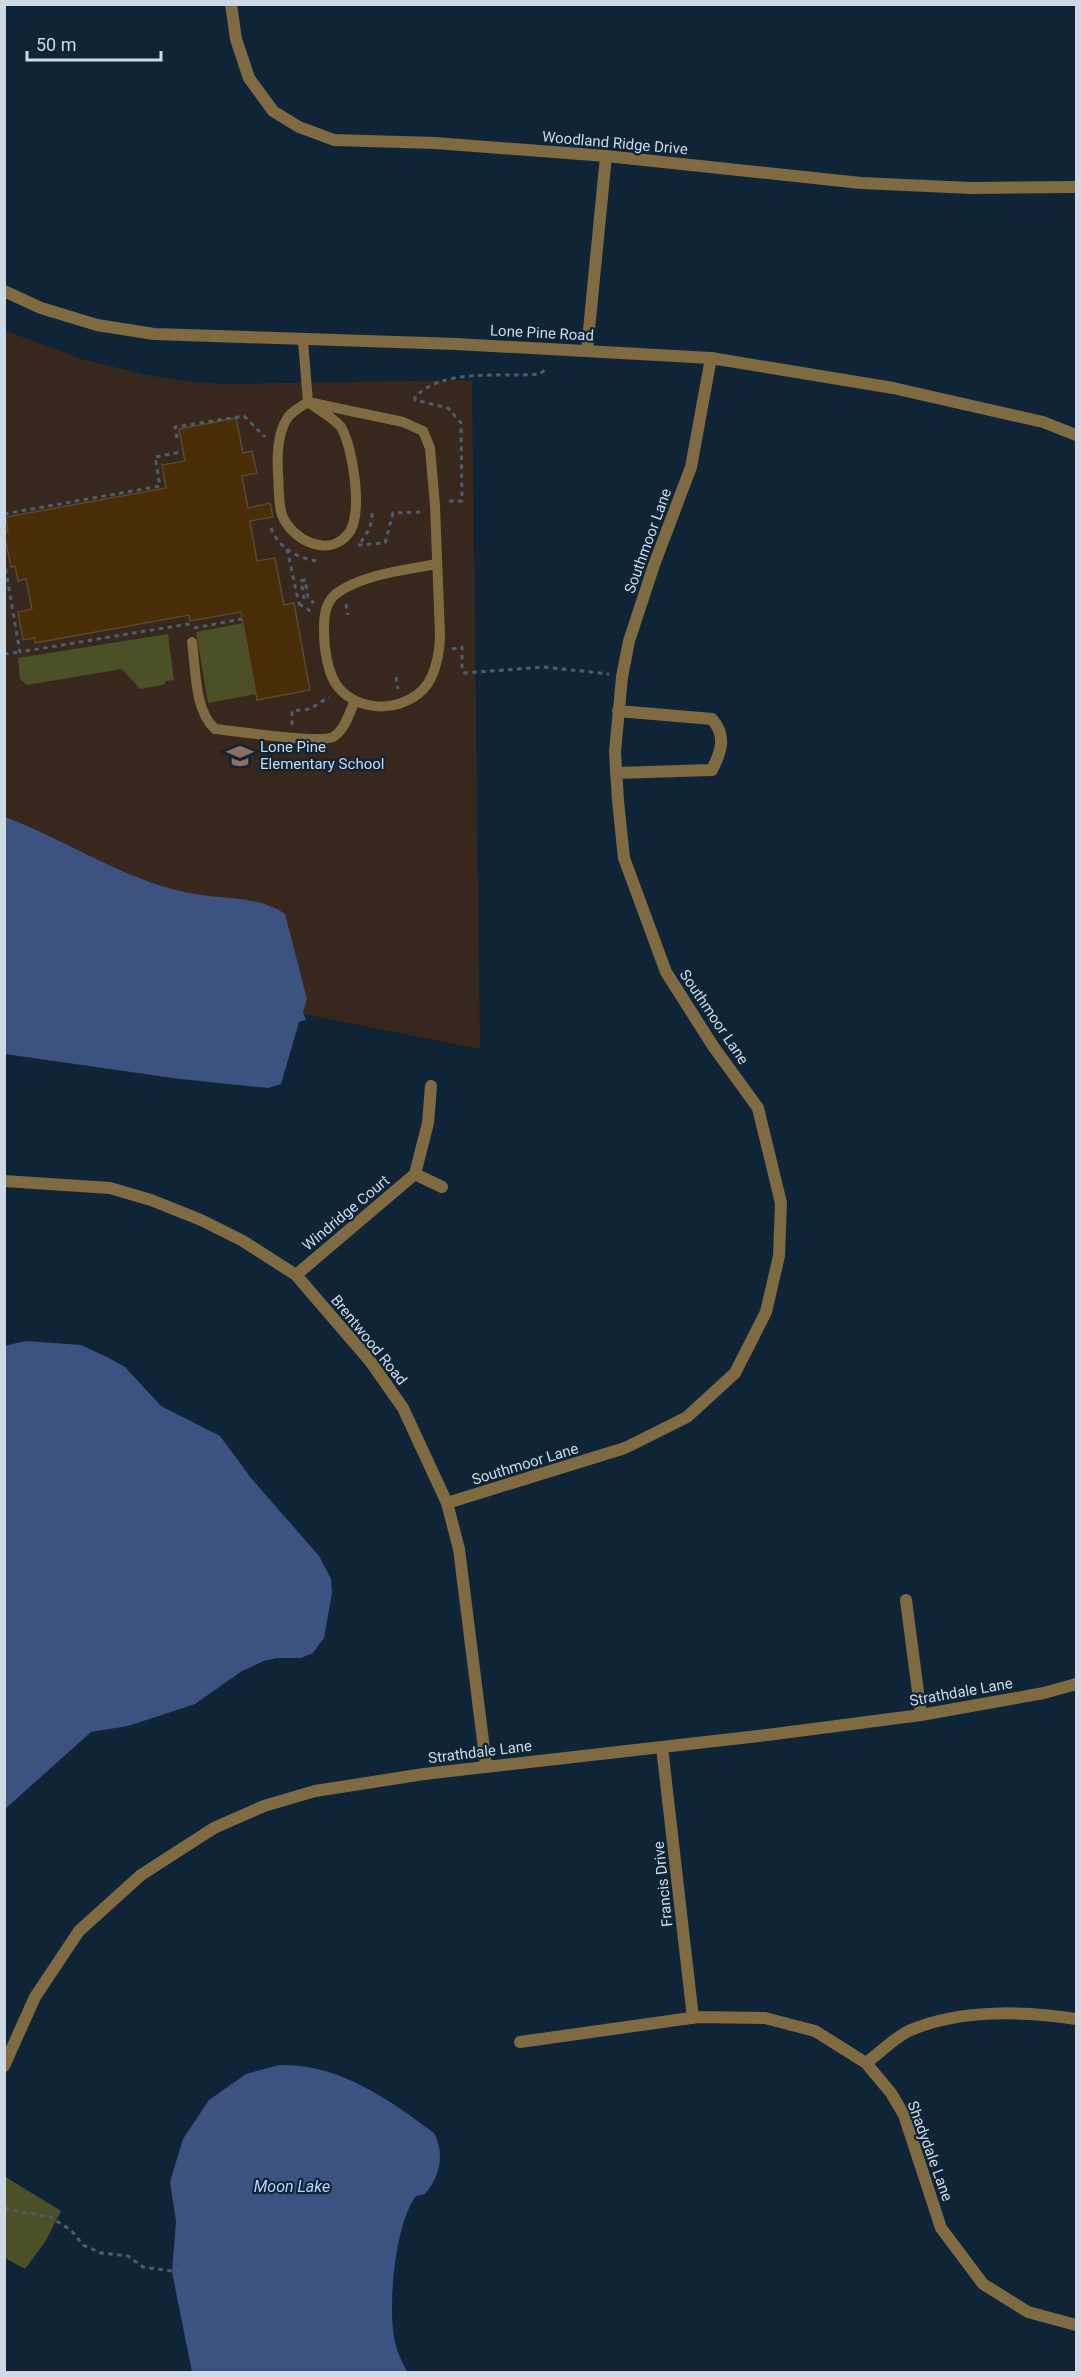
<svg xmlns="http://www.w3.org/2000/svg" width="1081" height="2377" viewBox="0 0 1081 2377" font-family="Roboto,sans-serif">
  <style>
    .education { fill: #37271c }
    .green { fill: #4c5026 }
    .water { fill: #3c5280 }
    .building { fill: #492d06; stroke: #5b4831; stroke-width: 1.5 }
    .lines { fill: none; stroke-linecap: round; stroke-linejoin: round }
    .path { stroke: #4b5e6e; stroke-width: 3; stroke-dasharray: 4.5 4.5; stroke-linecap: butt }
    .service { stroke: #7f6a41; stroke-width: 10 }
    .minor { stroke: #7f6a41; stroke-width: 12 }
    .tertiary { stroke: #7f6a41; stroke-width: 12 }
    .labels { text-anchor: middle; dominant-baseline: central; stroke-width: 4.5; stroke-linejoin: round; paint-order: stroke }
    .street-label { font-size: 15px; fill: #cddae6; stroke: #0f2537 }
    .poi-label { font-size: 15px; fill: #cddae6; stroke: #0f2537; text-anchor: start }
    .water-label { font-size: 16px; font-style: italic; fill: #bcd3ff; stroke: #0f2537 }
  </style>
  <rect width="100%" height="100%" fill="#0f2537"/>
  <path class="education" d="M4 330 81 359 147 375 184 381 225 384 472 380 480 1049 5 955Z"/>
  <path class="green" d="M243 623 256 694 208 703 196 632Z
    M168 634 174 680 166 681 163 685 140 689 122 669 27 685 20 679 18 658Z
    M4 2176 61 2211 45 2242 25 2269 5 2258Z"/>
  <path class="water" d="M5 817C70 841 130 885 201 895 229 899 261 897 285 914L307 999 303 1012 306 1020 299 1022 281 1084 268 1088 180 1079 5 1054Z
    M26 1341 81 1345 107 1357 125 1367 161 1406 220 1436 251 1478 319 1556 331 1579 332 1593 324 1638 313 1653 301 1658H277L264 1661 242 1671 195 1704 128 1726 91 1732 5 1809 4 1346Z
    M279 2065C338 2063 390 2100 434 2133 445 2153 440 2177 425 2194L416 2196C395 2223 387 2309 395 2342 397 2353 403 2363 407 2372H192L172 2272 176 2221 170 2182 183 2139 209 2100 246 2074Z"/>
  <path class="building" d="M236 418 243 453 252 451 257 473 242 476 248 508 270 503 273 517 250 521 257 561 275 558 284 605 294 603 310 690 257 700 241 612 190 621 189 615 35 643V638L23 640 18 612 32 609 26 579 18 581 15 566 11 567 4 533 8 532 6 517 166 488 162 465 185 461 179 429Z"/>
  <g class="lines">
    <path class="path" d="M177 438 175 427 244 416 265 437
      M449 501H462L461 423 448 408 415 400V397C444 367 501 378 539 374L547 369
      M4 514 160 486 155 457 181 452
      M271 528C278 548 300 560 320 561
      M361 542 370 528 373 509
      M358 545 385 543 393 513 421 512
      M287 549 299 604 304 598 301 581 305 580 308 598 314 603
      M4 560 20 652 188 624 189 628
      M299 604 312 612
      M346 604 348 615
      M194 628 242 619
      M452 649 462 647V671L465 673 544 667 609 674
      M4 654 20 652
      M396 677 398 689
      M292 725V711L310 709 329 697
      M4 2198 7 2209 50 2217 71 2230 83 2245 101 2253 128 2256 143 2267 179 2272"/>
    <path class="service" d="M303 341 308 402C317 409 334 418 341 427 353 447 364 516 348 534 328 559 291 539 282 515 278 503 279 486 278 473 277 456 278 430 289 416 294 410 302 406 308 402L403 422 423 431 430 448 435 506 440 634C440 648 437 665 431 678 414 712 361 716 338 687 327 673 324 647 324 630 324 616 325 602 337 593 364 574 406 570 437 564
      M192 642C196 669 194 710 215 729 237 731 317 744 333 737 345 730 349 713 355 701"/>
    <path class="minor" d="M231 4 236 39 249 78 273 111 299 127 334 140 435 143 606 156 861 183 971 188 1076 187
      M587 350 606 156
      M616 773 712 770C721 752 727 736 712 719L618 711
      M415 1174 442 1187
      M4 1181 110 1188 151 1200 201 1220 243 1241 296 1275 370 1361 403 1408 447 1503 459 1549 486 1765
      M296 1275 415 1174 428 1123 431 1086
      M447 1503 625 1448 687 1417 735 1373 766 1312 779 1256 781 1203 758 1108 713 1046 666 972 624 858 618 801 615 752 622 677 629 641 654 565 691 467 711 358
      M906 1600 921 1715
      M662 1747 693 2018
      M520 2042 698 2017 765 2018 815 2031 866 2063 891 2093 904 2115 941 2228 983 2284 1028 2312 1076 2325
      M866 2063C880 2053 896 2036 911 2030 960 2009 1025 2011 1076 2019
      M4 2066 35 1997 79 1931 141 1875 214 1828 264 1806 315 1791 424 1774 767 1735 921 1715 1044 1693 1076 1684"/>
    <path class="tertiary" d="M4 291 41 308 97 325 154 334 456 344 711 358 893 388 1043 422 1076 435"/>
  </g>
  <defs>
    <g id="school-bare" transform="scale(2.07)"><path d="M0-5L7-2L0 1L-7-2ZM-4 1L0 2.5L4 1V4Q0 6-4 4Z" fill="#8d6e63" stroke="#0f2537" stroke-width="2.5" paint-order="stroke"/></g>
  </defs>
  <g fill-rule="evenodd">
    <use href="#school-bare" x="240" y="756"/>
  </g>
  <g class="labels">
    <g class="street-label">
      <text transform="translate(615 143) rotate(5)">Woodland Ridge Drive</text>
      <text transform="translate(542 333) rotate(3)">Lone Pine Road</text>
      <text transform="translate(648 541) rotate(-70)">Southmoor Lane</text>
      <text transform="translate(714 1017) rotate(56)">Southmoor Lane</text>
      <text transform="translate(346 1213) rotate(-40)">Windridge Court</text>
      <text transform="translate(369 1340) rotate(51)">Brentwood Road</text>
      <text transform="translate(525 1464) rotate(-17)">Southmoor Lane</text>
      <text transform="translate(961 1692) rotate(-10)">Strathdale Lane</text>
      <text transform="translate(480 1752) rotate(-7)">Strathdale Lane</text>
      <text transform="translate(663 1884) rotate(-96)">Francis Drive</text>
      <text transform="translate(930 2151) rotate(70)">Shadydale Lane</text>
    </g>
    <g class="poi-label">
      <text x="260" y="747">Lone Pine<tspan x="260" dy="17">Elementary School</tspan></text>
    </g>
    <g class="water-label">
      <text x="292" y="2186">Moon Lake</text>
    </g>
  </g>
  <rect width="1081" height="2377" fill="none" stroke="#cddae6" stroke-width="12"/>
  <path d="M27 51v9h134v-9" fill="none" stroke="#cddae6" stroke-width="3"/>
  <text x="36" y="51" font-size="18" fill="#cddae6" stroke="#0f2537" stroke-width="4.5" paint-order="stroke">50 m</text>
</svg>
